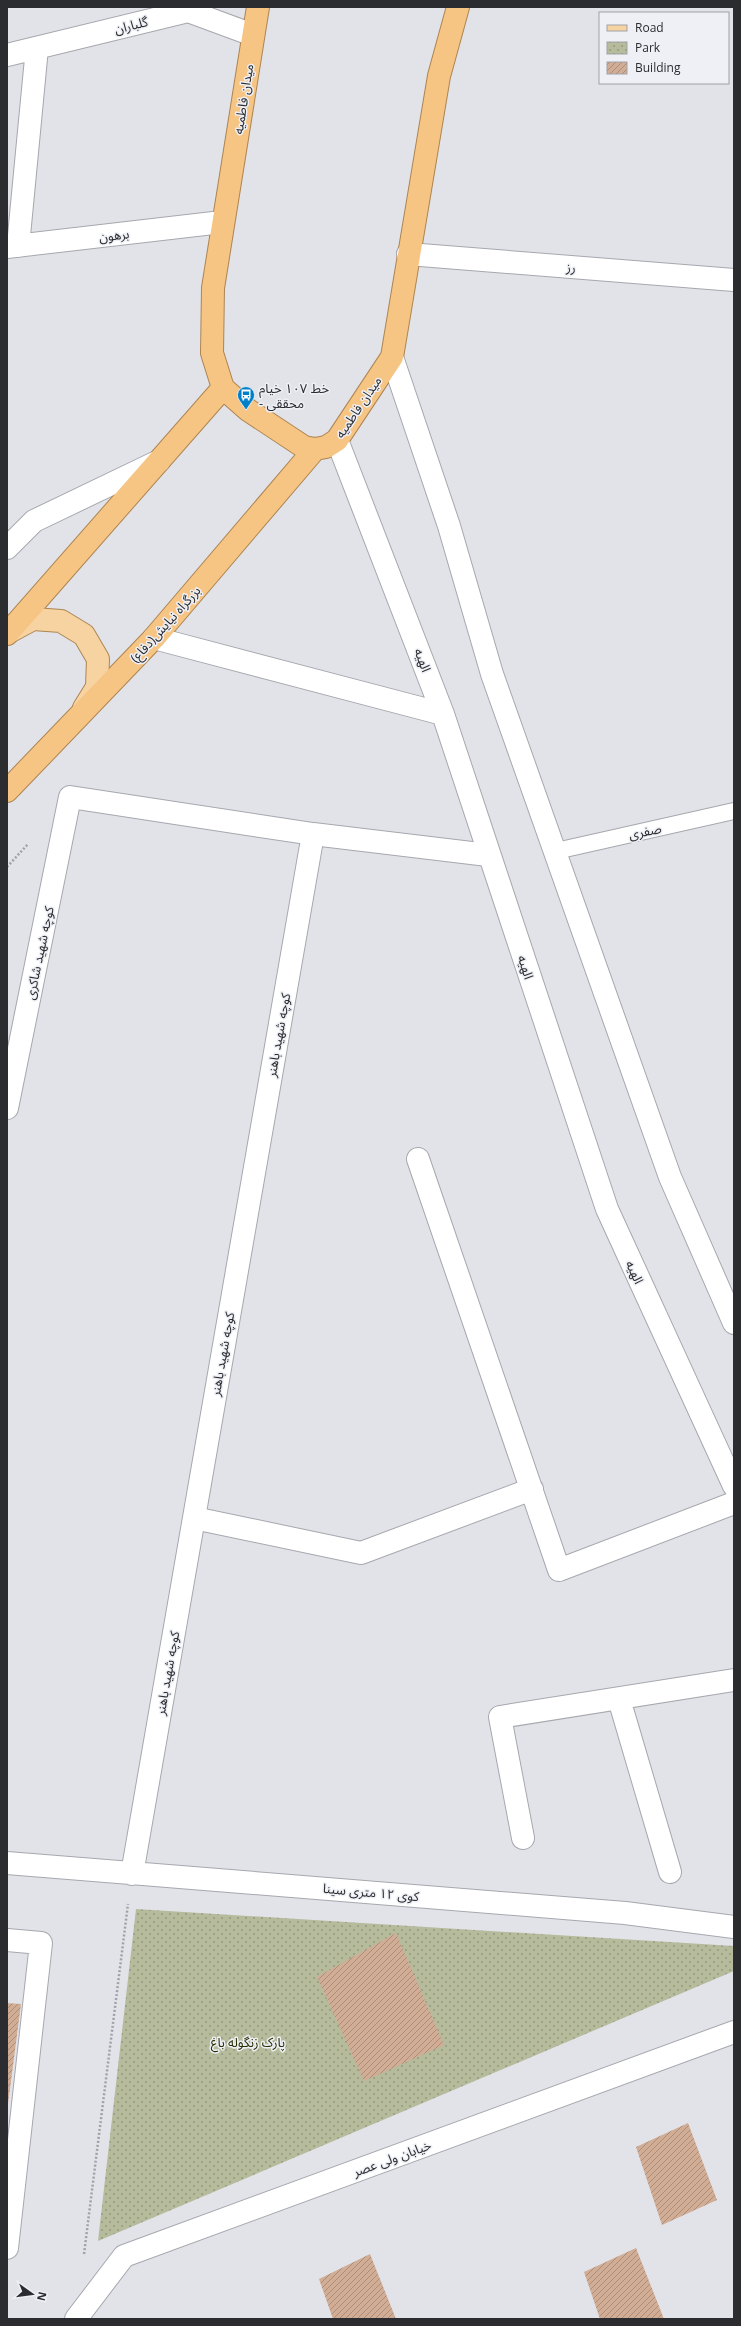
<svg xmlns="http://www.w3.org/2000/svg" width="741" height="2326" viewBox="0 0 741 2326" font-family="'Open Sans','Noto Sans Arabic',sans-serif">
  <style>
    .park { fill: url(#park-dots) }
    .building { fill: url(#building-hatch) }
    .lines { fill: none; stroke-linecap: round; stroke-linejoin: round }
    .service-casing { stroke: #a6a8ae; stroke-width: 18 }
    .minor-casing { stroke: #a6a8ae; stroke-width: 24 }
    .secondary-casing { stroke: #a6a8ae; stroke-width: 24 }
    .primary-casing { stroke: #ad8551; stroke-width: 24 }
    .trunk-casing { stroke: #ad8551; stroke-width: 24 }
    .path { stroke: #9fa1a6; stroke-width: 2.5; stroke-dasharray: 2 2; stroke-linecap: butt }
    .service { stroke: #fff; stroke-width: 16 }
    .minor { stroke: #fff; stroke-width: 22 }
    .secondary { stroke: #fff; stroke-width: 22 }
    .primary { stroke: #f8d3a2; stroke-width: 22 }
    .trunk { stroke: #f6c483; stroke-width: 22 }
    .labels { text-anchor: middle; dominant-baseline: central; stroke-width: 3; stroke-linejoin: round; paint-order: stroke }
    .street-label { font-size: 13px; fill: #2b2c2f; stroke: #eef0f6 }
    .poi-label { font-size: 13px; fill: #2b2c2f; stroke: #eef0f6; text-anchor: start }
    .park-label { font-size: 13px; fill: #282d00; stroke: #eef0f6 }
  </style>
  <defs>
    <pattern id="park-dots" width="8" height="8" patternUnits="userSpaceOnUse"><rect width="8" height="8" fill="#b6bb9c"/><path d="M2 2h.1M6 6h.1" fill="none" stroke="#949880" stroke-width="1.8" stroke-linecap="round"/></pattern>
    <pattern id="building-hatch" width="6" height="6" patternUnits="userSpaceOnUse"><rect width="6" height="6" fill="#d2ad95"/><path d="M-1 1l2-2M0 6l6-6M5 7l2-2" fill="none" stroke="#ab8d7a"/></pattern>
  </defs>
  <rect width="100%" height="100%" fill="#e1e3e9"/>
  <path class="park" d="M136 1909 734 1946V1971L98 2241Z"/>
  <path class="building" d="M396 1933 444 2045 364 2081 317 1977Z
    M7 2003 21 2004 8 2104H7Z
    M688 2123 717 2200 662 2225 636 2147Z
    M636 2248 664 2319H600L584 2272Z
    M370 2254 396 2319H333L319 2279Z"/>
  <g class="lines">
    <g class="service-casing">
      <path id="service" d="M556 851 734 811"/>
    </g>
    <g class="minor-casing">
      <path id="minor" d="M7 55 188 11 253 35
        M18 246 37 48
        M7 247 222 222
        M408 254 734 280
        M7 548 34 521 159 461
        M7 1108 70 797 313 834 488 855
        M418 1159 559 1570 734 1503
        M194 1518 361 1553 532 1489
        M619 1699 670 1872
        M523 1838 500 1717 734 1680
        M7 1863 625 1913 734 1927
        M132 1874 313 834
        M7 1940 41 1943 7 2248
        M76 2319 124 2256 734 2032"/>
    </g>
    <g class="secondary-casing">
      <path id="secondary" d="M392 357 449 526 492 674 670 1177 734 1323
        M337 440 443 714 607 1209 734 1486
        M154 638 443 714"/>
    </g>
    <g class="primary-casing">
      <path id="primary" d="M9 632 33 619 61 621 84 635 98 659 97 687 84 708"/>
    </g>
    <g class="trunk-casing">
      <path id="trunk" d="M258 7 213 288 212 353 223 388 248 410 304 447 315 449 326 447 337 440 392 357 439 76 458 7
        M7 634 223 388
        M7 791 154 638 315 449"/>
    </g>
    <path class="path" d="M7 867 28 844
      M84 2254 128 1904"/>
    <use href="#service" class="service"/>
    <use href="#minor" class="minor"/>
    <use href="#secondary" class="secondary"/>
    <use href="#primary" class="primary"/>
    <use href="#trunk" class="trunk"/>
  </g>
  <defs>
    <g id="bus-pin" transform="scale(0.9)"><path d="M0 17L-7.5 6A9.5 9.5 0 1 1 7.5 6Z" fill="#0080c8" stroke="#eef0f6"/><path d="M-5-6H5V4H4V6H2V4H-2V6H-4V4H-5ZM-3.5-4V0h7V-4ZM-3.5 1.2v1.5H-2V1.2ZM2 1.2v1.5H3.5V1.2Z" fill="#fff"/></g>
  </defs>
  <g fill-rule="evenodd">
    <use href="#bus-pin" x="246" y="395"/>
  </g>
  <g class="labels">
    <g class="street-label">
      <text transform="translate(131 25) rotate(-14)">گلباران</text>
      <text transform="translate(243 99) rotate(-81)">میدان فاطمیه</text>
      <text transform="translate(114 235) rotate(-7)">برهون</text>
      <text transform="translate(571 267) rotate(4)">رز</text>
      <text transform="translate(358 407) rotate(-56)">میدان فاطمیه</text>
      <text transform="translate(165 624) rotate(-48)">بزرگراه نیایش(دفاع)</text>
      <text transform="translate(423 660) rotate(69)">الهیه</text>
      <text transform="translate(645 831) rotate(-12)">صفری</text>
      <text transform="translate(39 953) rotate(-78)">کوچه شهید شاکری</text>
      <text transform="translate(526 967) rotate(72)">الهیه</text>
      <text transform="translate(278 1035) rotate(-80)">کوچه شهید باهنر</text>
      <text transform="translate(635 1272) rotate(65)">الهیه</text>
      <text transform="translate(222 1354) rotate(-80)">کوچه شهید باهنر</text>
      <text transform="translate(167 1673) rotate(-80)">کوچه شهید باهنر</text>
      <text transform="translate(371 1892) rotate(5)">کوی ۱۲ متری سینا</text>
      <text transform="translate(392 2158) rotate(-20)">خیابان ولی عصر</text>
    </g>
    <g class="poi-label">
      <text x="259" y="388">خط ۱۰۷ خیام<tspan x="259" dy="15">- محققی</tspan></text>
    </g>
    <g class="park-label">
      <text x="248" y="2042">پارک زنگوله باغ</text>
    </g>
  </g>
  <rect width="741" height="2326" fill="none" stroke="#2b2c2f" stroke-width="16"/>
  <rect x="599" y="12" width="130" height="72" fill="#eef0f6" stroke="#a0a2a6"/>
  <rect x="607" y="25" width="20" height="6" fill="#f8d3a2" stroke="#a0a2a6"/>
  <text x="635" y="32" font-size="12" fill="#2b2c2f">Road</text>
  <rect x="607" y="42" width="20" height="12" fill="url(#park-dots)" stroke="#a0a2a6"/>
  <text x="635" y="52" font-size="12" fill="#2b2c2f">Park</text>
  <rect x="607" y="62" width="20" height="12" fill="url(#building-hatch)" stroke="#a0a2a6"/>
  <text x="635" y="72" font-size="12" fill="#2b2c2f">Building</text>
  <g transform="translate(32 2294) rotate(104)" stroke="#eef0f6" stroke-width="3" paint-order="stroke">
  <path d="M0-3L7 15L0 10L-7 15Z" fill="#2b2c2f"/>
  <text y="-6" font-size="11" font-weight="bold" text-anchor="middle" fill="#2b2c2f">N</text>
  </g>
</svg>
